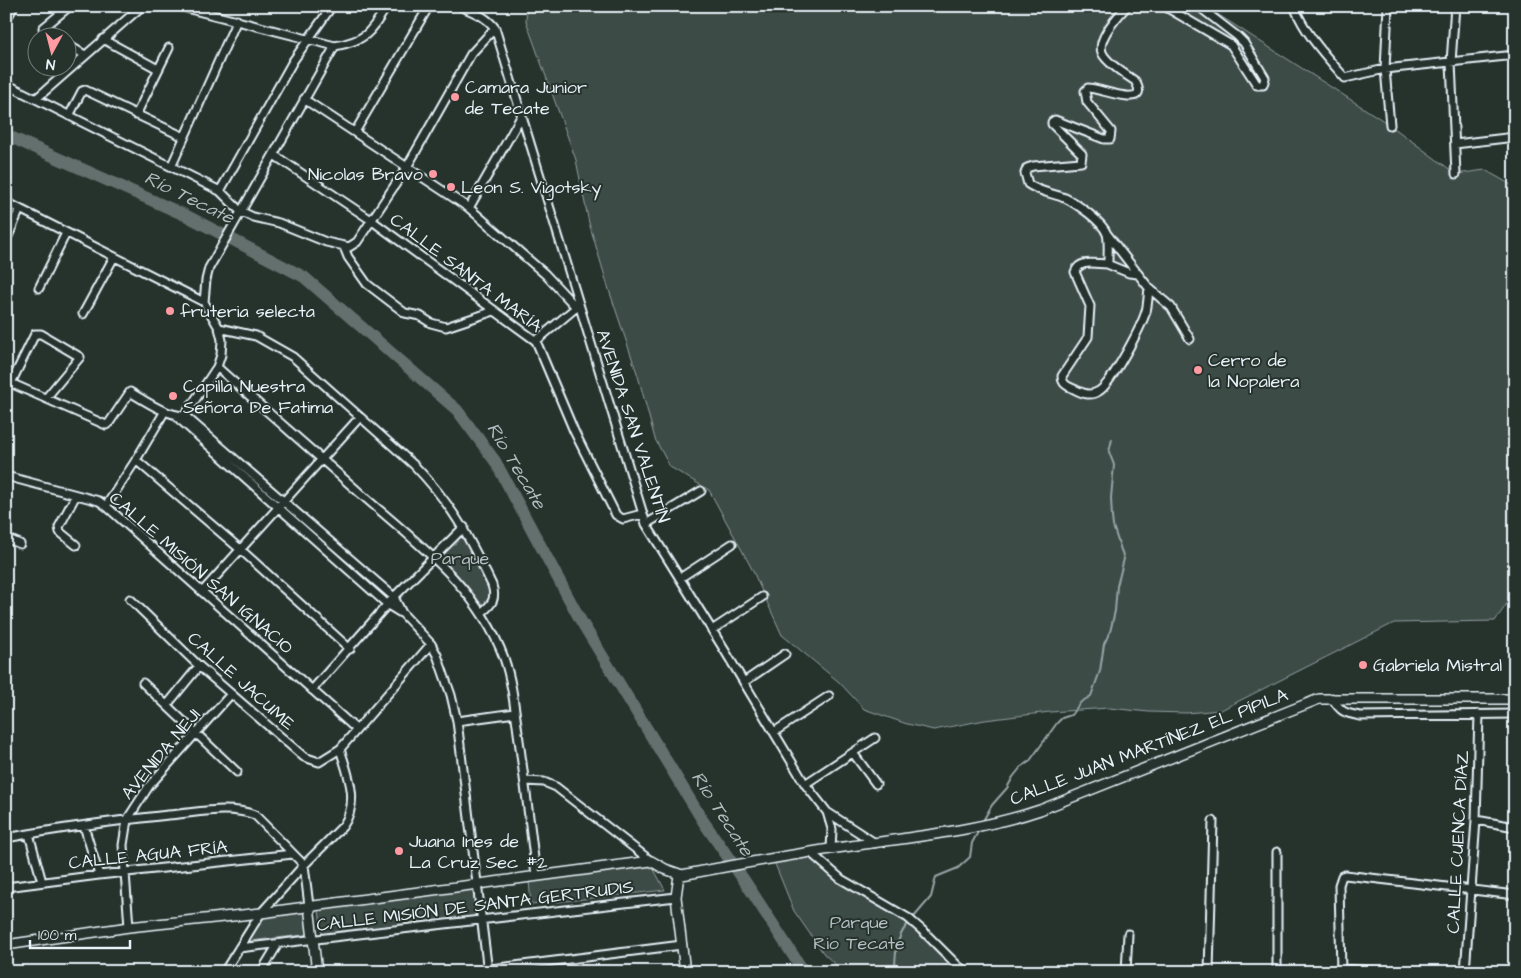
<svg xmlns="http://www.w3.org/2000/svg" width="1521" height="978" viewBox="0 0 1521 978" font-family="'Architects Daughter',sans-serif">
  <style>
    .green { fill: #3e4b47; stroke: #939ea0 }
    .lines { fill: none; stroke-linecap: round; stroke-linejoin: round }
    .stream { stroke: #98a3a5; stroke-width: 2 }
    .river { stroke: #636f6d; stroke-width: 12 }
    .minor-casing { stroke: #e8f1f8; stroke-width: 11 }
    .major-casing { stroke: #e8f1f8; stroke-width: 12 }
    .minor { stroke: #26332d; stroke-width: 7 }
    .major { stroke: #26332d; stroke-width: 9 }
    .poi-dot { fill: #ff9aa2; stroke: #26332d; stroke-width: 2 }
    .labels { text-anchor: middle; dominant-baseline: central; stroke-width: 4; stroke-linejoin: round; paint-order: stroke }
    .poi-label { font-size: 18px; fill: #e8f1f8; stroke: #26332d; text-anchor: start }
    .street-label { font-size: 18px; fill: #e8f1f8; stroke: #26332d }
    .park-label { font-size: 18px; fill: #b5bfc3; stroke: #26332d }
    .water-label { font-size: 19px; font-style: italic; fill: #b3bdc0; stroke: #26332d }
  </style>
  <rect width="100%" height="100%" fill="#26332d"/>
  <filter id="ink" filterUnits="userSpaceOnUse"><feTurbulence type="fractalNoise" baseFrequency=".02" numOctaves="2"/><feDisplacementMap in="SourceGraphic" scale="10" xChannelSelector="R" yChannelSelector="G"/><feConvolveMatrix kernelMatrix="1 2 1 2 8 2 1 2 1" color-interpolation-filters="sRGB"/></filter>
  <g filter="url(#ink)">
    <path class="green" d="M527 6H1205L1390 125 1456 174 1485 170 1515 187V592L1495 621 1394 623 1221 710 1186 713 1149 712 1109 708 1050 712 985 720 934 730 907 724 864 709 839 682 782 635 751 567 709 490 670 467 655 439 638 376 609 290 589 223 576 160 526 21Z
      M463 526 494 578 498 601 480 609 434 556Z
      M815 852 840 876 898 909 952 959 969 972H844L824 954 794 911 773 859Z
      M651 864 665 890 531 905 529 880Z
      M474 889 475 918 322 934 319 910Z
      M310 910 312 934 249 941 260 917Z"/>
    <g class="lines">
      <path class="stream" d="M984 819 992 805 1007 788 1013 777 1021 767 1029 762 1057 723 1062 718 1071 715 1081 702 1091 696 1100 671 1104 644 1110 632 1115 611 1117 586 1124 559 1113 526 1112 517 1111 498 1114 465 1109 452 1112 439
        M914 917 931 897 936 877 958 868 970 857 972 843 978 832
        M895 972C895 955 896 938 907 925"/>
      <path class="river" d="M6 135 187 216 304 277 457 410 495 461 581 621 703 821 746 883 804 972"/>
      <g class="minor-casing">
        <path id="minor" d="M178 6 335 46C367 40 370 33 387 6
          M460 6C473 12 486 16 495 28L646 524 725 651 805 784 827 812 875 843
          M1127 6C1118 16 1093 42 1104 56 1111 66 1125 74 1135 81 1153 111 1097 87 1088 88L1085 91 1087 102 1111 131 1110 139H1104L1055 120 1052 122V124L1082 154 1081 162 1033 166 1027 168 1025 173 1028 184C1039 192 1052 193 1065 198 1077 204 1102 221 1107 234 1109 241 1108 253 1108 261L1107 264C1095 264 1080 259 1075 272L1090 306 1088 337 1062 376C1062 384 1067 386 1074 389 1082 393 1090 397 1099 391 1111 384 1142 326 1146 311 1148 304 1148 296 1149 288
          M1164 6 1231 45 1257 85H1263L1265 78 1244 43 1237 36 1198 6
          M1294 6C1305 34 1325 55 1345 78L1385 69 1515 55
          M1388 6 1385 69 1390 125
          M1455 6 1451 62 1456 174
          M6 20 14 6
          M54 38 44 32 43 28 70 6
          M103 39 158 69
          M68 45 85 55
          M6 84 220 191 240 211 253 217 279 223 326 242 349 247 357 242 407 167 471 54 495 28
          M37 98 142 6
          M304 99 469 208 545 274 576 307
          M70 114 82 91 85 90 184 137
          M136 115 169 48
          M355 132 429 6
          M1455 144 1515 137
          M274 155 371 220 536 341 574 431 616 515 623 519 642 514
          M172 165 237 20
          M220 191 293 61 332 6
          M6 202 204 302
          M469 208 522 115
          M1107 234 1149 288 1171 307 1190 339
          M6 241 20 209
          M344 247 348 257 367 284 405 313 420 316 431 323 446 327 494 311
          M1107 264 1129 273 1138 274
          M39 288 66 233
          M83 314 114 257
          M219 328 256 336 293 357 414 465C452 504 469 537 492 585 496 598 493 604 482 612
          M536 341 579 305
          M217 367C265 410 314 452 362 495 417 543 478 587 504 658 513 684 515 713 519 740 525 785 531 830 536 876
          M6 381 106 425 109 423 130 392C147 402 165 415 185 416L394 597 402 613 431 644 437 655 451 695 457 721 488 972
          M11 383 35 334H41L80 357 46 398
          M178 418 388 605 401 613
          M181 421 217 367 221 355 222 340 219 328 204 302 206 280 209 268 335 46
          M136 460 240 549 350 649
          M6 476 99 501 106 506 356 729
          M106 506 136 460 165 411
          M646 524 701 491
          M6 538 20 544
          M76 545 60 532 59 527 76 495
          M680 578 732 544
          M202 592 360 417
          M130 599 199 666 304 757 319 762 340 749
          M712 630 762 597
          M744 682 785 654
          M143 683 237 772
          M312 690 394 597 464 527
          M1332 698C1341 712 1344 713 1360 716L1515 714
          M167 705 199 666
          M457 721 515 713
          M774 732 829 696
          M853 753 876 784
          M525 781 544 782 556 787 651 861
          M805 784 875 738
          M827 812 832 829 831 849
          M1476 820 1515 827
          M84 826 99 875
          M29 834 42 882
          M6 838C60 828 114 821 168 815 197 813 228 805 255 815L304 865 309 906
          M810 852 841 879 908 918 923 931 958 966 967 972
          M6 887 99 875 293 854
          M129 927 123 845 127 820 149 786 231 694
          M239 948 676 897
          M1341 969 1393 972
          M224 972 261 913 304 865 343 826C360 801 348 775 340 749L431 644
          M261 972 278 944
          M466 972 682 945
          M1126 972 1128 934
          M1209 972 1213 821
          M1277 972V852
          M1341 972 1339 885 1342 876 1345 875 1515 895
          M1465 972 1476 820 1479 714"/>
      </g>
      <g class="major-casing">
        <path id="major" d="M679 875 676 897 685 972
          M309 906 317 972
          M6 945 129 927 261 913 651 861 665 869 682 875C740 864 799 853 858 845 919 836 981 830 1040 810L1319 699H1515"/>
      </g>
      <use href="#minor" class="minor"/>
      <use href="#major" class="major"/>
    </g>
  </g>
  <g class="poi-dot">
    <circle cx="455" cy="97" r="5"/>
    <circle cx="433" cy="174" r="5"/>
    <circle cx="451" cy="187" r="5"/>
    <circle cx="170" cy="311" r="5"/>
    <circle cx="1198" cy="370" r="5"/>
    <circle cx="173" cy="396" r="5"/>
    <circle cx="1363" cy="665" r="5"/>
    <circle cx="399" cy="851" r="5"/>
  </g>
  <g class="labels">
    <g class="poi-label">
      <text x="465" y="87">Camara Junior<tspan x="465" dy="21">de Tecate</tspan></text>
      <text x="423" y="174" text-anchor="end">Nicolas Bravo</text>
      <text x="461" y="187">Leon S. Vigotsky</text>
      <text x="180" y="311">fruteria selecta</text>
      <text x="1208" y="360">Cerro de<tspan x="1208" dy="21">la Nopalera</tspan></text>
      <text x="183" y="386">Capilla Nuestra<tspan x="183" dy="21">Señora De Fatima</tspan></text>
      <text x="1373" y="665">Gabriela Mistral</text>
      <text x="409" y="841">Juana Ines de<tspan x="409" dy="21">La Cruz Sec #2</tspan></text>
    </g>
    <g class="street-label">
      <text transform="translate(466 273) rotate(37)">CALLE SANTA MARÍA</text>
      <text transform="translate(633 426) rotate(72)">AVENIDA SAN VALENTÍN</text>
      <text transform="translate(201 573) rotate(41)">CALLE MISIÓN SAN IGNACIO</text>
      <text transform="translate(241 681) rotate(42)">CALLE JACUME</text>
      <text transform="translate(1149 747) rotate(-21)">CALLE JUAN MARTÍNEZ EL PÍPILA</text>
      <text transform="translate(161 754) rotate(-50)">AVENIDA NEJI</text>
      <text transform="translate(1458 842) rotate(-87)">CALLE CUENCA DÍAZ</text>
      <text transform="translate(148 855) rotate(-6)">CALLE AGUA FRÍA</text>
      <text transform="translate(475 906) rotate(-7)">CALLE MISIÓN DE SANTA GERTRUDIS</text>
    </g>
    <g class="park-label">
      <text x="460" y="558">Parque</text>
      <text x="859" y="922">Parque<tspan x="859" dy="21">Rio Tecate</tspan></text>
    </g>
    <g class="water-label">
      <text transform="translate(189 198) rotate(26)">Río Tecate</text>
      <text transform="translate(516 466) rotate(59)">Río Tecate</text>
      <text transform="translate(722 814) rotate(57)">Río Tecate</text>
    </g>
  </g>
  <rect width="1521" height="978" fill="none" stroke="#26332d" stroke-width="25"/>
  <rect x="12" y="12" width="1496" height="953" fill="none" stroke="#e8f1f8" stroke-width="2" filter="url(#ink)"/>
  <g transform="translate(52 52) rotate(187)"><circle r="24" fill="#26332d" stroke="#747f7e"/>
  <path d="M0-4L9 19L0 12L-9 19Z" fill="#ff9aa2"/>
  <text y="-8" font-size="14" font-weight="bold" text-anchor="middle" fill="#e8f1f8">N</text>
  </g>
  <path d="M30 940v8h100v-8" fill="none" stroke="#e8f1f8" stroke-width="2.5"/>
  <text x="38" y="940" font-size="15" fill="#e8f1f8" stroke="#26332d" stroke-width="4" paint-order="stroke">100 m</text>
</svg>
